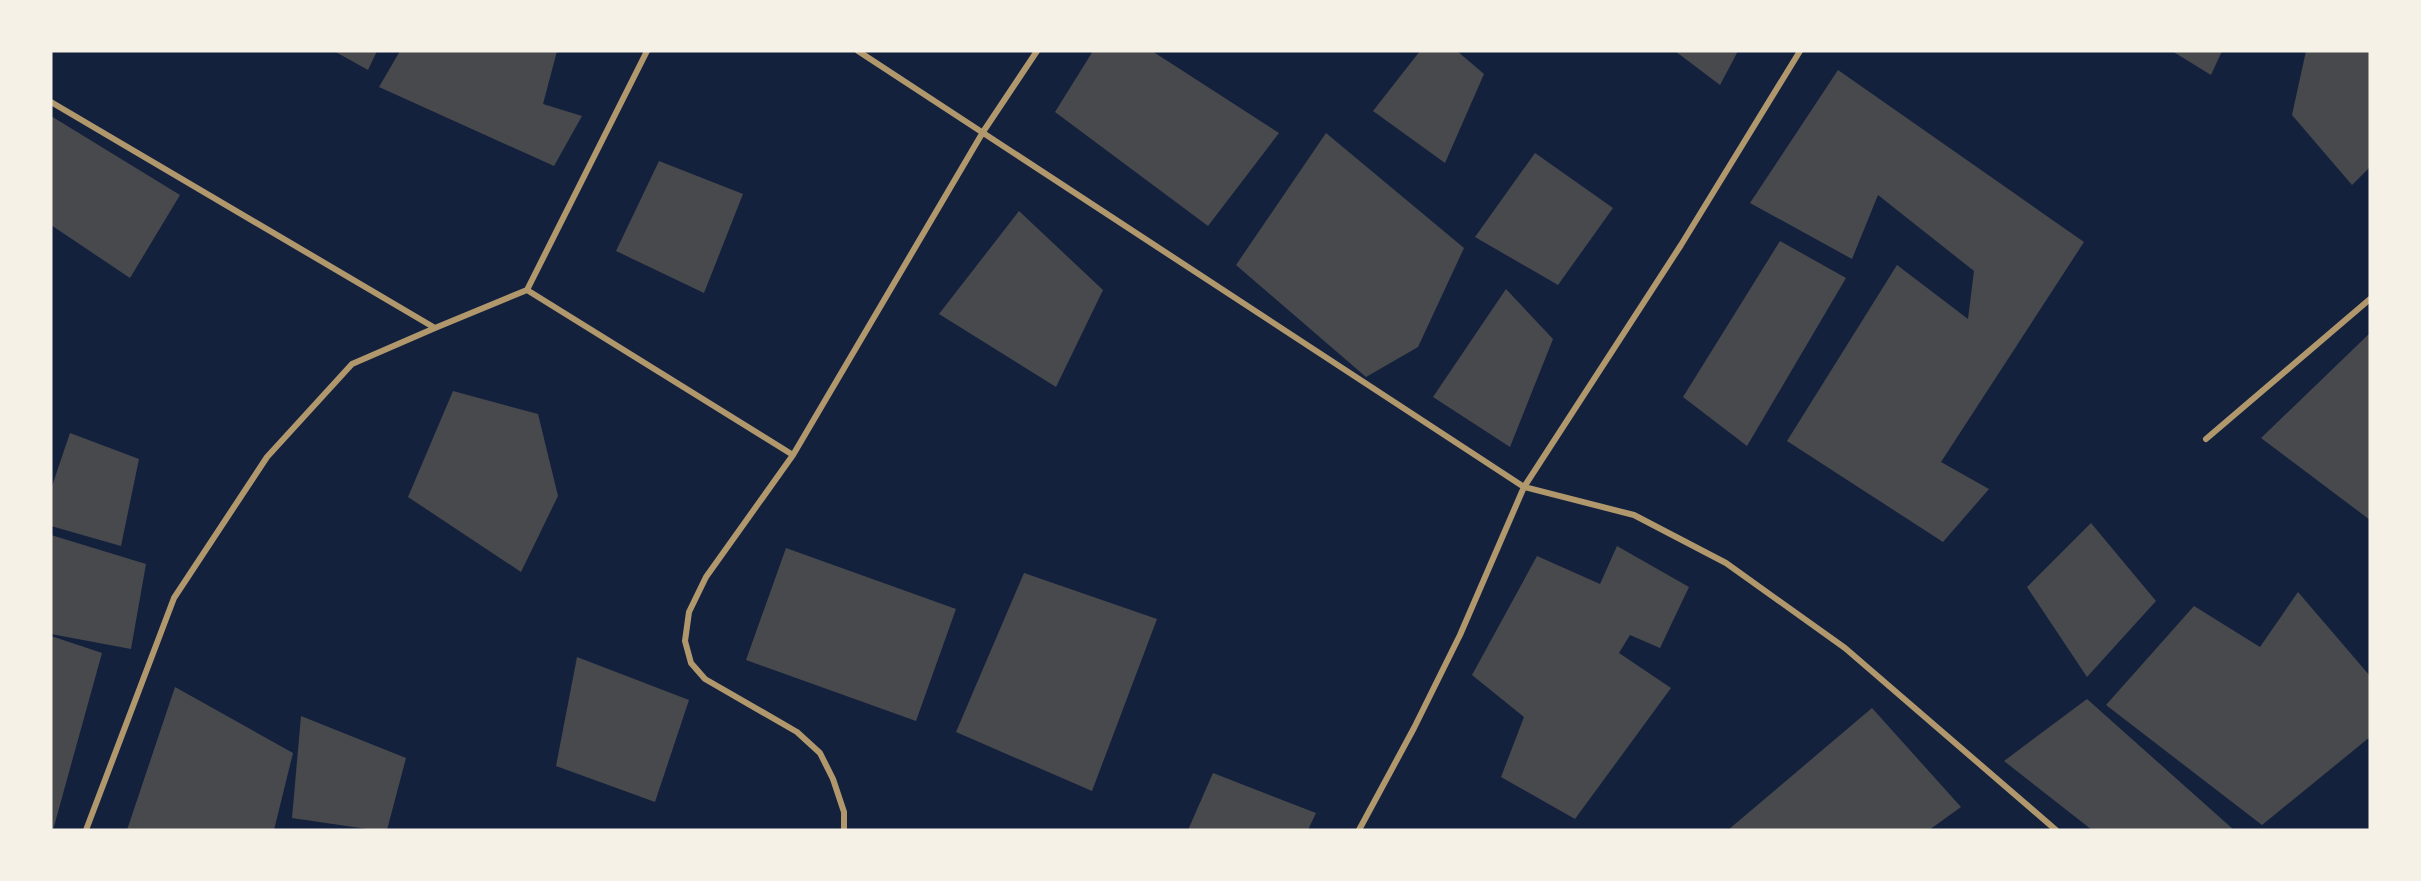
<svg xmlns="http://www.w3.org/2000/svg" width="2421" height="881" viewBox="0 0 2421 881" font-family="Inter,sans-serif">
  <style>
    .building { fill: #48494c }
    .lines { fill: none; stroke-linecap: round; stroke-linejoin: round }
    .minor { stroke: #b1986c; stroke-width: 6 }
  </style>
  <rect width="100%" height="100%" fill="#14213d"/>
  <path class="building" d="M334 51H377L368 70Z
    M400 51H557L543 104 582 116 554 166 379 87Z
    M1093 51H1152L1279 133 1208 226 1055 112Z
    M1420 51H1457L1484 74 1445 163 1373 111Z
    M1675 51H1738L1720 85Z
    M2172 51H2222L2211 75Z
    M2306 51H2370V167L2352 185 2292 115Z
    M1838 70 2084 242 1941 462 1989 489 1943 542 1787 441 1897 265 1968 319 1974 271 1878 195 1852 259 1750 203Z
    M51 116 180 195 130 278 51 225Z
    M1326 133 1464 248 1418 347 1366 377 1236 265Z
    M1535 153 1613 208 1558 285 1475 237Z
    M659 161 743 194 704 293 616 251Z
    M1019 211 1103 290 1056 387 939 314Z
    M1780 241 1846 278 1747 446 1683 397Z
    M1506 289 1553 339 1510 447 1433 397Z
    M2370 333V520L2261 438Z
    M453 391 538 414 558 496 521 572 408 497Z
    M70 433 139 459 121 546 51 526V489Z
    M2091 523 2156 601 2087 677 2027 587Z
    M51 535 146 564 131 649 51 634Z
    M1617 546 1689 587 1660 648 1630 635 1619 653 1671 688 1575 819 1501 777 1524 717 1472 675 1537 556 1600 584Z
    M786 548 956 609 916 721 746 660Z
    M1024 573 1157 619 1092 791 956 732Z
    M2298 592 2370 676V737L2262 825 2106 705 2194 606 2260 647Z
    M51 636 102 653 53 830H51Z
    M577 657 689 700 655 802 556 766Z
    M175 687 293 753 274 830H127Z
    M2087 699 2234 830H2092L2004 761Z
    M1872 708 1961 807 1929 830H1728Z
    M301 716 406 758 387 830H374L292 818Z
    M1213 773 1316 813 1308 830H1188Z"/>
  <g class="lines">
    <path class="minor" d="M858 51 1524 487 1634 515 1726 563 1845 648 2056 830
      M51 102 435 328 527 290 793 455
      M527 290 647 51
      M2206 439 2370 299
      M86 830 174 598 267 457 352 364 435 328
      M844 830V812L833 779 820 753 797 732 705 679 691 663 685 641 689 612 706 577 793 455 983 132 1037 51
      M1359 830 1414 728 1460 635 1524 487 1681 245 1800 51"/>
  </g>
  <rect width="2421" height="881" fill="none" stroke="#f6f1e7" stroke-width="105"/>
</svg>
